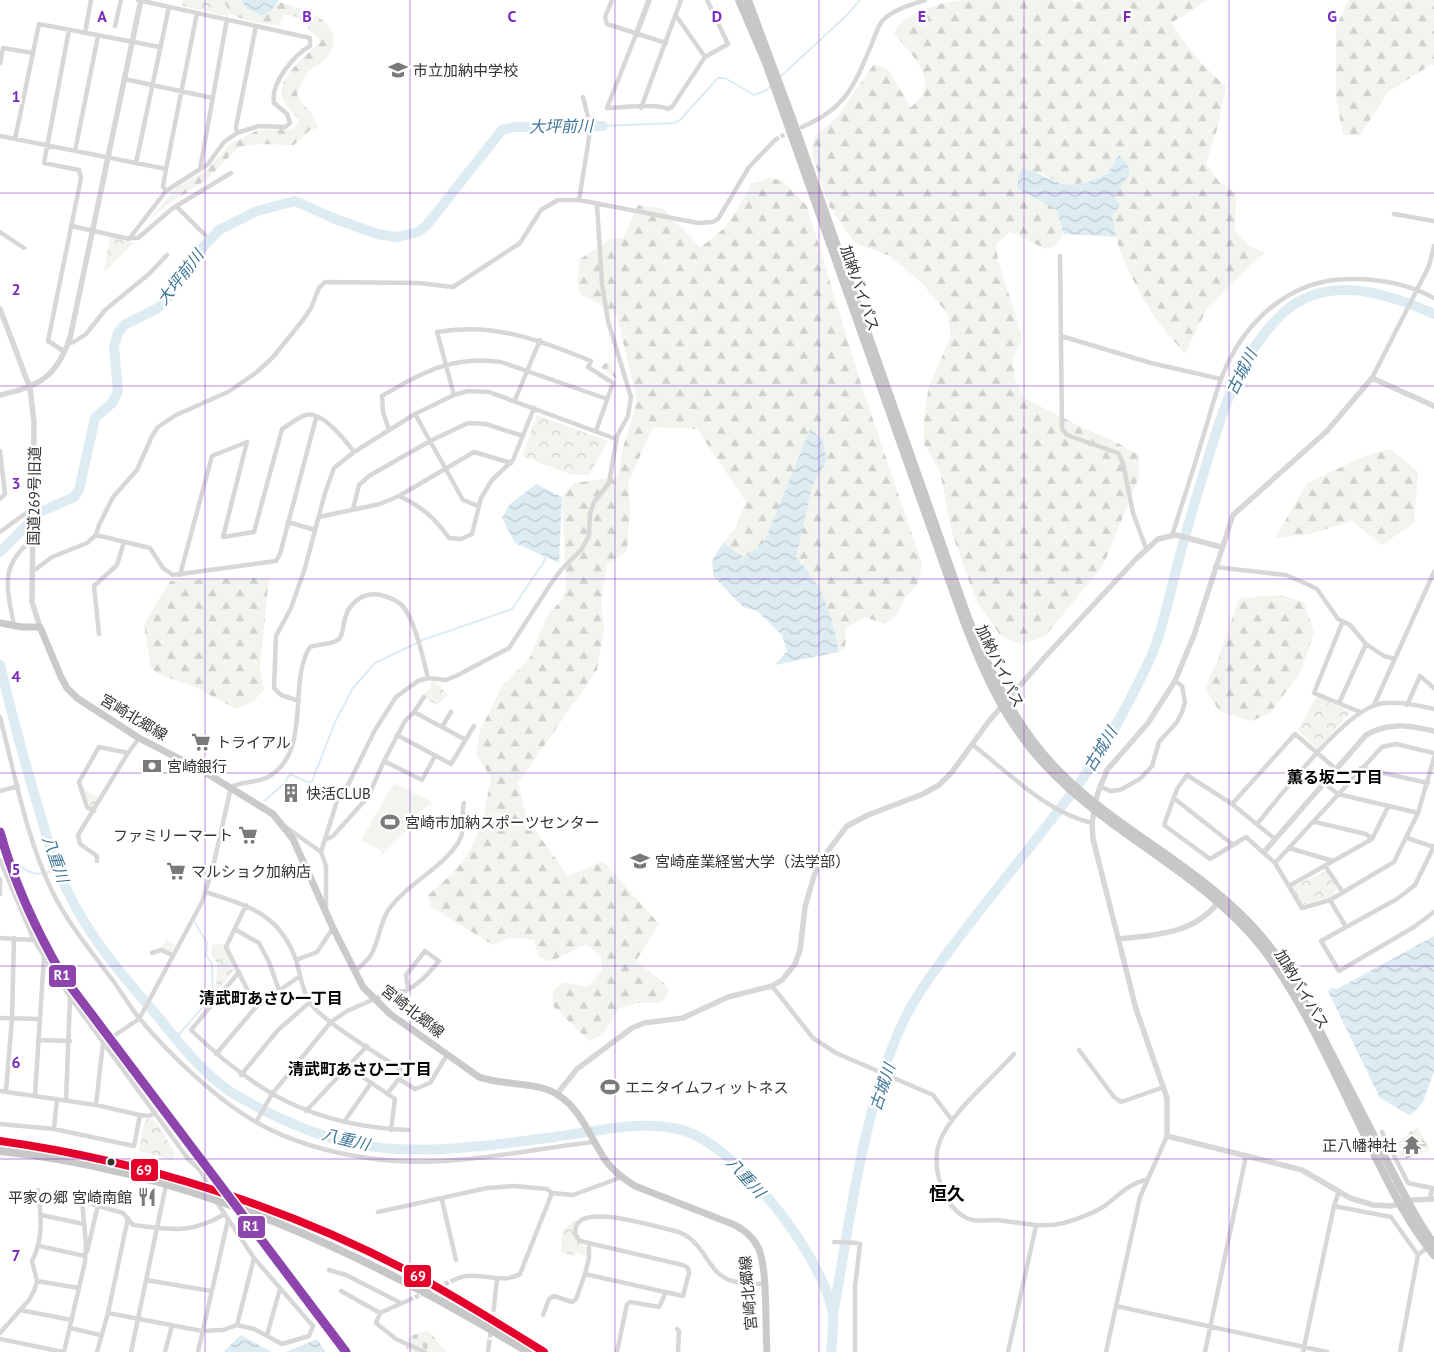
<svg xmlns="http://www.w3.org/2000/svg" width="1434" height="1352" viewBox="0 0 1434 1352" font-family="'PT Sans','Noto Sans JP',sans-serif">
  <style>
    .forest { fill: url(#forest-firs) }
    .cemetery { fill: url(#cemetery-stones) }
    .park { fill: url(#park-crowns) }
    .garden { fill: #f1f5ed }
    .water { fill: url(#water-waves) }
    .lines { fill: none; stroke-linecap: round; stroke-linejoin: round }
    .stream { stroke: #ddebf3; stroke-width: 2 }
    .river { stroke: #ddebf3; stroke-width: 10 }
    .minor-tunnel { stroke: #d6d6d6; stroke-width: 4.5; stroke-dasharray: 4.5 2; stroke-linecap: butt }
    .minor { stroke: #d7d7d7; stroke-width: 4.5 }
    .tertiary { stroke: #d7d7d7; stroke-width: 5.5 }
    .primary { stroke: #cacaca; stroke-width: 7 }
    .trunk { stroke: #c7c7c7; stroke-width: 8 }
    .bus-1-casing { stroke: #fff; stroke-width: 11 }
    .bus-1 { stroke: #e4002b; stroke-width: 8 }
    .rail-1-casing { stroke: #fff; stroke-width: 12 }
    .rail-1 { stroke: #8e44ad; stroke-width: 9 }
    .grid { fill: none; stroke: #7b2cbf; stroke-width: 1; stroke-opacity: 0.55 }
    .bus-dot { fill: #333; stroke: #fff; stroke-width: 2 }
    .labels { text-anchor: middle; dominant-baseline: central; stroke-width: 5; stroke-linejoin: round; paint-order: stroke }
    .poi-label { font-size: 15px; fill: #333; stroke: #fff; text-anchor: start }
    .street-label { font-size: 15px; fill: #333; stroke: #fff }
    .water-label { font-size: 16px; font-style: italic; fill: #3f7597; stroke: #fff }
    .neighbourhood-label { font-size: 16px; font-weight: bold; fill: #000; stroke: #fff }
    .quarter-label { font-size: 18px; font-weight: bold; fill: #000; stroke: #fff }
    .grid-label { font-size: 16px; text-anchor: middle; font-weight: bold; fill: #7b2cbf; stroke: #fff; stroke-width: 5; stroke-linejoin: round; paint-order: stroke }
    .line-badge { stroke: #fff; stroke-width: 2 }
    .badge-label { font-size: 14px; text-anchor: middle; font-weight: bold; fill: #fff }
  </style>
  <defs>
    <pattern id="forest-firs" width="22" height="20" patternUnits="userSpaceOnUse" patternTransform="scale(1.25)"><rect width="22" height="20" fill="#f1f5ed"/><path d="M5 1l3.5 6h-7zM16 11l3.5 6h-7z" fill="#cfd2cc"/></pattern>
    <pattern id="cemetery-stones" width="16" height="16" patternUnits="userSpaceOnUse" patternTransform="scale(1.25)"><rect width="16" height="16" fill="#f1f5ed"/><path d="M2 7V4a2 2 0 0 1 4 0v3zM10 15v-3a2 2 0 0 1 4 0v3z" fill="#cfd2cc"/></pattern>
    <pattern id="park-crowns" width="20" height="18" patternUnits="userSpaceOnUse" patternTransform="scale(1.25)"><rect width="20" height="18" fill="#f1f5ed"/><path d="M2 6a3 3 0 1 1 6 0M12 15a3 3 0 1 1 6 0" fill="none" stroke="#cfd2cc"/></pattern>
    <pattern id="water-waves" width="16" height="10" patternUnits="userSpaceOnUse" patternTransform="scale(1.25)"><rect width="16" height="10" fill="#ddebf3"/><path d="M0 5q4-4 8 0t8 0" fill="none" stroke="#becad1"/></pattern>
  </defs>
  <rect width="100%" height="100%" fill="#fff"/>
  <path class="forest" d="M213 0H241L248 10 271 11 278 2C300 7 347 21 330 53 325 63 313 66 307 73 303 79 300 88 297 94 303 108 315 112 318 128L310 130 294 145 260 144 239 147 206 180 168 204 150 219 176 188 208 169 230 144 258 130 292 129 297 126 299 120C294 113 285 105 282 98 276 78 309 53 321 42L304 23 297 17 284 14 279 26C253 21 232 21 213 0Z
    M960 0H1070L1074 2 1084 0H1208L1171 23 1199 61 1226 87 1217 129 1206 164 1219 182 1236 193 1235 231 1249 246 1265 252 1207 308 1185 354C1172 338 1157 322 1147 305 1131 277 1092 208 1125 181L1118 156 1107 174 1074 186 1059 183 1039 172 1018 189 1056 209 1064 234 1055 246 1046 249 1010 232 996 244 998 261 1016 316 1022 340 1013 357 1015 379 1024 398 1083 428 1114 441 1139 455V477L1103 566 1046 635 1022 645 1000 635 976 600 952 533 940 472 924 444V415L929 386 951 336 947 313 923 284 890 256 855 243 829 206 812 154 814 137 838 116 874 64 888 70 911 107C944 83 912 56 894 33 902 13 940 3 960 0Z
    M1349 0H1434V66L1432 64 1387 93 1360 135H1343L1336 98V26Z
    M768 178 782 180 807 206 860 381 922 564 918 584 904 599 896 616 884 624 866 617 846 627 845 649 839 652C831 615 825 585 796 558L812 487 827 460 810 430 764 543 744 557 723 543 736 527 746 502 697 429 653 427 628 483 630 508 627 551 607 565 601 601 604 629 597 670 518 783 527 819 568 876 603 861 659 924 636 961 664 983 669 990 662 1003H637L619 1008 603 1034 589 1041 553 1006V991L564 982 587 987 602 971 601 955 586 944 552 961 538 957 534 940 509 938 493 945 431 907 428 895C476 856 480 837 491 777L476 755 480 731 502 686 529 659 549 613 562 600 566 588 562 497 574 483 618 477 622 451 637 401 617 316 593 300 581 295 577 282 580 259 611 239 623 238 638 205 662 208 700 247C727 231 737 212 751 184Z
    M1390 449 1418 472 1414 523 1382 545 1352 521 1310 534 1275 538 1307 483 1365 456Z
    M269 577 260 669 264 689 254 701 236 709 195 687 160 675 151 668 144 625 170 581Z
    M1280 595 1304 602 1314 633 1300 673 1270 713 1252 721 1220 712 1205 688 1218 660 1239 598Z
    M1416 1127 1428 1144 1429 1151 1400 1161 1398 1157 1399 1142Z"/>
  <path class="cemetery" d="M609 361 617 379 600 367Z
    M428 1330 446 1352H428L422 1347 418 1352H411L406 1349 408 1337Z"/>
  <path class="park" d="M183 0H221L228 8V16L182 6Z
    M110 237 134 243 104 272Z
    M537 415 608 441 589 475H572L522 456Z
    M431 681 437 683 448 695 437 705 422 696 431 688Z
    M1317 696 1351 712 1317 749 1298 730Z
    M83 789 99 798 94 806 91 807Z
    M1326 871 1337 889 1332 896 1302 905 1292 887Z
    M167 939 175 945 170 953 162 948Z
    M225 944 234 970 216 992 217 963 211 954 212 945Z
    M147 1119H152L157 1123 175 1153 173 1160 139 1151 145 1120Z
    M576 1219C572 1237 574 1238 587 1249L586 1256 576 1253V1256L561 1252 562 1232Z"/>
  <path class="garden" d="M394 783 432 802 403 827 406 831 380 857 382 851 361 840Z"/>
  <path class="water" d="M241 0H279L271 11 262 15 248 10Z
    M1119 155 1127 164 1130 173 1114 198 1120 205 1112 216 1116 237 1064 234 1056 209 1018 189V176L1023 168C1039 172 1056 185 1072 185 1083 185 1097 178 1107 174Z
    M810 429 822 439 827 460 812 487 796 558C825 587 831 613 839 652L775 665 787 651 782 635 757 611 743 607 714 577 712 560 723 543 744 557 764 543Z
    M536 484 562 497 559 563 515 543 502 518 510 504Z
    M1434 936V1071L1423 1102 1412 1114 1409 1115 1380 1098 1328 991 1331 988 1337 989Z
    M241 1335 272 1352H223Z
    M317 1339 326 1352H286Z"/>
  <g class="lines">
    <path class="stream" d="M779 78 847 15 860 0
      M603 126 674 123 680 120 718 78H725L754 95 765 91 772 85
      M264 801 285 783 290 774 310 783 312 781 336 720 353 688 375 663 423 640 512 609 545 560 544 555
      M4 863 14 861C32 876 35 876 58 870
      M176 1038 213 995 212 964 206 955 207 943 195 923"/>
    <path class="river" d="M0 552 40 512 74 497 79 490 95 418 113 402 118 391 114 347 118 333 124 325 158 308 168 297 189 262 219 230 257 211 295 201 333 218 377 234 397 237 418 232 426 226 502 130 515 127 603 126
      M0 665C11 711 23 757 37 803 46 834 54 864 68 892 90 939 126 979 159 1018 182 1046 207 1079 239 1097 272 1115 306 1132 342 1141 408 1158 488 1146 554 1137 595 1132 637 1120 678 1129 735 1141 825 1258 833 1315 834 1326 832 1340 831 1352
      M833 1315C850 1220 863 1109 903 1022 915 997 932 974 948 952 990 896 1036 841 1078 785 1107 746 1130 701 1151 657 1163 629 1168 600 1176 571 1184 537 1194 505 1204 472 1221 414 1238 356 1283 313 1327 273 1387 293 1434 314"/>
    <path class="minor-tunnel" d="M775 140 791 131
      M409 1300 454 1280
      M489 1344 494 1307"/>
    <path class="minor" d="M612 0 605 17 607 24 666 43
      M677 17 705 57
      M115 26 121 0
      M637 32 607 108C624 108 653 103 668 109L672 107 705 57 728 44 707 0
      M85 33 91 0
      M0 63 3 48 33 53
      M124 79 213 98
      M641 108 681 0
      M802 127C844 109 853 89 870 48 874 39 877 27 883 20 894 9 911 5 925 0
      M237 133 236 127 256 26
      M0 136 166 169
      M15 139 39 24 160 47
      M75 151 98 36
      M136 163 169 7
      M200 169 227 19
      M166 191 163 187 166 169 197 13
      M579 200 589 138 590 125 583 97
      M177 207 205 235
      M1394 214 1434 221
      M72 226 129 239 166 191 208 164 224 142 237 133 259 126 285 127 290 123 287 114 274 103C270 83 294 55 310 46V38L138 0
      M0 232 24 248
      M130 238H138L173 208 231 173
      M1060 256 1062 429 1067 435 1118 453 1123 463 1133 513 1146 548
      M1061 336 1151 363 1221 379
      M69 343 74 342 86 334 105 310 149 274 167 255
      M65 352 48 341 81 178 79 170 44 163 69 30
      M1372 378 1429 266 1434 246
      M454 395 437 332C493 322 540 340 591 361L588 367 613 383 596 431
      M515 400 540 340
      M415 414 463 500 478 506
      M389 430 383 412 382 396C422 372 454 355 501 362L607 399
      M247 442 223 537 254 532 282 429C289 425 298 417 306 415 322 411 345 440 354 452
      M0 451 5 494 0 499
      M399 496C421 506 435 518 449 538L461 539 472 534 481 498 492 480 513 460 534 408
      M353 509 359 485 369 476 430 441 468 423 486 424 523 436
      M319 517 380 504 399 496 474 452 511 463
      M288 522 315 530
      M0 532 33 508
      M96 535 150 548 163 568 173 575 276 561 280 554 316 418
      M1172 535C1183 502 1193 470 1203 437 1209 418 1214 398 1221 379 1243 322 1290 277 1354 279 1381 279 1410 285 1434 298
      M1215 567 1286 575 1307 584 1317 589 1338 619 1350 625 1366 644 1384 656 1395 659
      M32 572 52 557 87 543 96 535 99 525 113 497 137 470 152 436 158 427 176 415 228 392 257 372 273 357 303 320 311 308 319 288 325 282 418 283 453 287 520 243 541 210 558 200H579L698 223 713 222 718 219 749 167 775 140
      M180 575 212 456 247 442
      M1342 623 1314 693 1360 712
      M14 625C6 585 0 565 33 539
      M99 634 94 586 117 565 124 542
      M299 701 281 695 274 688 276 636 291 608 305 568 325 493 334 468 354 452 415 414 454 395 468 391 489 392 616 439
      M1339 703 1366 644
      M1374 705 1434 572
      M1407 705 1420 676 1434 688
      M414 712 424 697
      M0 717C15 775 26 837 52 891 67 922 90 950 111 978 121 991 129 1006 140 1019 169 1054 217 1100 256 1122 288 1141 331 1153 368 1158 444 1170 520 1150 594 1142
      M442 727 451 712
      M397 735 451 764 474 726
      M973 745C1009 773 1046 812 1092 823
      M435 756 422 780 384 761 405 721 414 712 466 740
      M1361 768 1428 783
      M1324 783 1338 794 1418 813
      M1100 786 1110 791 1120 790 1140 779 1152 766 1159 742 1177 722 1182 712 1185 702 1182 686 1175 681
      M0 791 18 786
      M1175 799 1232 844
      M1232 804 1295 734 1336 769
      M94 811 87 807 79 782 99 747 128 753
      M1315 822 1366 834 1372 839
      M1257 824C1282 794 1339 719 1373 706 1390 699 1416 705 1434 709
      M286 827 321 852 326 866V910
      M1407 838 1434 847
      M327 839 333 836 368 797 384 761
      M1275 839 1232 804 1187 775 1177 789 1164 825 1210 859 1246 837 1275 863 1302 908 1330 900 1394 862 1418 813 1434 758
      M1434 846 1415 885 1397 899 1321 941 1339 971 1414 927 1434 912
      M1289 848 1333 861
      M321 852 337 801 347 787 375 730 396 697 418 681 428 678 446 680 456 676 509 648 550 585 561 570 581 550 589 536 590 513 594 502 609 483 617 436 628 416 631 397 608 321 602 284 597 205
      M0 860 34 940 70 997 189 1160 200 1170 210 1189
      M97 861V856L80 844 78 835 128 753 139 738
      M1275 863 1382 747 1396 744 1434 753
      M1325 866 1342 891
      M0 879V894
      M1289 886 1372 839 1388 807
      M206 892C248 906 279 913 296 960 300 973 302 991 310 1003 325 1023 377 1053 400 1069L399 1079 387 1094
      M1330 900 1346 927
      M246 905 226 947 256 1007
      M236 930 259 943 269 962 279 990
      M0 938 34 940
      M152 953 161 950 172 955
      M296 960 317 952 333 928
      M355 971C360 967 367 961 371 955 379 941 380 922 389 909 408 883 440 870 458 843 467 829 460 817 464 803
      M239 972 191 1030C257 1094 314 1126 408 1130
      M772 986 813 1038 836 1053 933 1095 952 1120
      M0 1018 39 1019
      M38 1040 70 1041
      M103 1043 139 1019 202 902 213 867 231 787C243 781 257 783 268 777 313 752 287 682 310 647 319 643 331 646 339 639 345 634 341 615 353 604 360 596 370 593 381 595 388 597 396 600 402 605 415 620 423 658 428 678
      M1079 1050 1114 1097 1121 1102 1164 1087
      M216 1054 256 1007 300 976
      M1014 1054C993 1078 951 1112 940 1141 931 1164 941 1202 963 1216 973 1223 985 1220 996 1220 1020 1222 1041 1229 1064 1223 1078 1219 1091 1214 1103 1207 1117 1197 1130 1182 1147 1180
      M348 1067 395 1099 391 1130
      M241 1075 278 1030 310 1002
      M399 1079 415 1089 430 1083 447 1055
      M0 1091 96 1105 140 1115 149 1116 155 1113
      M6 1091 12 1018 14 938
      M35 1095 44 957
      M66 1100 70 999
      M96 1105 103 1043
      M306 1111 367 1046
      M256 1122 272 1094 331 1022 347 1011 386 994 405 991C420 984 428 974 439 961L425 951 406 975 408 989
      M344 1122 371 1083
      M0 1124 54 1129 134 1146 140 1115
      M54 1129 57 1099
      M1382 1132 1408 1183 1432 1188 1430 1199
      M442 1200 456 1260
      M1334 1206 1391 1217 1418 1255
      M378 1212 487 1188 514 1186 547 1189 552 1193 573 1195 622 1177
      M41 1215 84 1224
      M834 1242 857 1243
      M589 1244V1258L585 1274 683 1296 689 1273 688 1268 683 1265 580 1241C576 1237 574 1233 576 1227 582 1203 657 1227 675 1231 706 1239 705 1273 732 1281 742 1284 754 1283 764 1284
      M39 1246 85 1256
      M87 1252 98 1205
      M85 1263 86 1244 82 1201 123 1213 133 1225C171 1229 188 1235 223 1215
      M329 1270 346 1275 401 1303
      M146 1280 211 1291
      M454 1280C474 1268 500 1286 520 1274L552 1193
      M37 1281 79 1288
      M341 1291 380 1313
      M409 1300 380 1313 376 1323 396 1339 425 1352
      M1116 1306 1327 1352
      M494 1307 497 1278
      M20 1310 72 1320
      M108 1313 202 1331 223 1330 237 1325 254 1329 282 1344 309 1336 313 1326 254 1258 216 1201
      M543 1315 549 1299 554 1296 572 1302 576 1299 585 1274
      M237 1325 254 1258
      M70 1328 100 1335
      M677 1329 679 1331 678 1352
      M0 1333 29 1300 34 1291 37 1281 32 1261C44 1238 41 1215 38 1190
      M267 1335 280 1289
      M0 1339 63 1352
      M64 1352 85 1262
      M97 1352 108 1313 128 1218
      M131 1352 166 1185
      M165 1352 172 1325
      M198 1352 228 1220
      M488 1352 489 1344
      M617 1352 627 1304 630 1302 659 1307 666 1292
      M855 1352V1287L860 1244
      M1008 1352 1036 1226
      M1106 1352 1140 1197 1167 1136
      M1205 1352 1246 1156
      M1303 1352 1334 1206 1339 1191
      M1400 1352 1418 1255 1428 1247"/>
    <path class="tertiary" d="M637 32 649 0
      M0 309 30 388 34 422 32 602 40 627
      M0 395C39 386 56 378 70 338L141 0
      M1434 406 1372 378 1327 431 1233 515 1194 635 1175 681 1148 723 1107 770 1097 795 1092 823 1093 839 1136 1009 1167 1098V1136L1302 1170 1350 1198 1373 1205 1391 1206 1413 1200 1434 1199
      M1264 852 1366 735C1390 721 1409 726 1434 731
      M1119 939C1157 935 1195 934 1220 900
      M557 1094 577 1069 632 1028 644 1023 683 1018 728 997 772 986 782 980 795 964 800 950 805 907 814 876 821 860 847 826 868 815 923 794 939 785 952 772 989 721 1044 658 1136 559 1158 539 1176 535 1221 547"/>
    <path class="primary" d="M0 623 22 627H40L61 677 67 688 77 698 139 738 203 771 273 814 293 839 333 928 363 987 390 1014 479 1077C503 1086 538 1081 558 1095 581 1109 591 1139 606 1161 613 1171 624 1179 635 1186L735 1225C745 1231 752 1236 758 1247 768 1268 765 1326 767 1352"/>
    <path class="trunk" d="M739 0 766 63 963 619C983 672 1006 724 1046 766 1109 834 1201 872 1260 945 1308 1006 1341 1089 1376 1158 1393 1192 1410 1226 1434 1255
      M748 0 793 121 968 618C990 672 1014 723 1054 766 1115 831 1204 867 1263 938 1287 967 1305 1003 1323 1037 1342 1075 1362 1112 1381 1150 1398 1182 1413 1215 1434 1244
      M0 1141C141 1161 282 1205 408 1271 455 1296 499 1324 544 1352
      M0 1151C190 1171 367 1253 528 1352"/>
    <g class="bus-1-casing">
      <path id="bus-1" d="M0 1141C141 1161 282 1205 408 1271 455 1296 499 1324 544 1352"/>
    </g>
    <use href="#bus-1" class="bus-1"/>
    <g class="rail-1-casing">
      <path id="rail-1" d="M0 832C14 883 36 930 62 975L346 1352"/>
    </g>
    <use href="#rail-1" class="rail-1"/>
  </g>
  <path class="grid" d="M205 0V1352M410 0V1352M615 0V1352M819 0V1352M1024 0V1352M1229 0V1352M0 193H1434M0 386H1434M0 579H1434M0 773H1434M0 966H1434M0 1159H1434"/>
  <defs>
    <g id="school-bare" transform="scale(1.5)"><path d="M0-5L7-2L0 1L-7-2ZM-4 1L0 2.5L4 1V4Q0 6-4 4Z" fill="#7a7a7a" stroke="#fff" stroke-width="2.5" paint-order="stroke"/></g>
    <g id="supermarket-bare" transform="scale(1.5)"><path d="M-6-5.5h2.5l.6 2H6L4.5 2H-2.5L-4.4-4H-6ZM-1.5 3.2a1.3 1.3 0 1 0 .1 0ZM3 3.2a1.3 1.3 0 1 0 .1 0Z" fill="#7a7a7a" stroke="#fff" stroke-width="2.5" paint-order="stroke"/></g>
    <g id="bank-bare" transform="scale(1.5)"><path d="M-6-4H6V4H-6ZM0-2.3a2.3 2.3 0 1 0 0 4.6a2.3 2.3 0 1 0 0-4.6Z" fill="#7a7a7a" stroke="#fff" stroke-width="2.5" paint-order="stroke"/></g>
    <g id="building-bare" transform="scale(1.5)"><path d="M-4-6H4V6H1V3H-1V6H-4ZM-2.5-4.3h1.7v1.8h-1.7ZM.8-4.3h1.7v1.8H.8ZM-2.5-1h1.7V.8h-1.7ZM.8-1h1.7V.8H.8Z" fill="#7a7a7a" stroke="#fff" stroke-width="2.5" paint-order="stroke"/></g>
    <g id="stadium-bare" transform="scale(1.5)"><path d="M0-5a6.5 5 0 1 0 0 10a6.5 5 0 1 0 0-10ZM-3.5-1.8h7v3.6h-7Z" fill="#7a7a7a" stroke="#fff" stroke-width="2.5" paint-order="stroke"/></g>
    <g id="university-bare" transform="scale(1.5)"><path d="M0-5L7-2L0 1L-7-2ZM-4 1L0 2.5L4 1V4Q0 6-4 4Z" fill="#7a7a7a" stroke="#fff" stroke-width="2.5" paint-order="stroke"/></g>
    <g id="temple-bare" transform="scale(1.5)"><path d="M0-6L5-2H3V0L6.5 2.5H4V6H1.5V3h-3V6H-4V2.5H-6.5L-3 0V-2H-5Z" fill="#7a7a7a" stroke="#fff" stroke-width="2.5" paint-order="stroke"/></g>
    <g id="restaurant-bare" transform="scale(1.5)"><path d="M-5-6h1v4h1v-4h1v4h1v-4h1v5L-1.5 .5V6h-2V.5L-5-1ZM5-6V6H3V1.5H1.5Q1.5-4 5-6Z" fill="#7a7a7a" stroke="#fff" stroke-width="2.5" paint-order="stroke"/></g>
  </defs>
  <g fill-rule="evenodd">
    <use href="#school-bare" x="398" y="70"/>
    <use href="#supermarket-bare" x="201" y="742"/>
    <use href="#bank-bare" x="152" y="766"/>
    <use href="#building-bare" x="291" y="793"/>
    <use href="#stadium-bare" x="390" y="822"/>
    <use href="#supermarket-bare" x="248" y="835"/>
    <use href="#university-bare" x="640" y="861"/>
    <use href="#supermarket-bare" x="176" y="871"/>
    <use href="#stadium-bare" x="610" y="1087"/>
    <use href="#temple-bare" x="1412" y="1145"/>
    <use href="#restaurant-bare" x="147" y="1197"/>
  </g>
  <circle class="bus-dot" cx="111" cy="1162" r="4.5"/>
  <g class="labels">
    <g class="poi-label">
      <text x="413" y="70">市立加納中学校</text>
      <text x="216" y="742">トライアル</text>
      <text x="167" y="766">宮崎銀行</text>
      <text x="306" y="793">快活CLUB</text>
      <text x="405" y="822">宮崎市加納スポーツセンター</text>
      <text x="233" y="835" text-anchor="end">ファミリーマート</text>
      <text x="655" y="861">宮崎産業経営大学（法学部）</text>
      <text x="191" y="871">マルショク加納店</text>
      <text x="625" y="1087">エニタイムフィットネス</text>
      <text x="1397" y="1145" text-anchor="end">正八幡神社</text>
      <text x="132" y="1197" text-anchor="end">平家の郷 宮崎南館</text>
    </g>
    <g class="street-label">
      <text transform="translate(860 288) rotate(71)">加納バイパス</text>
      <text transform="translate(34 496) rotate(-89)">国道269号旧道</text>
      <text transform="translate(1000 666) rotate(64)">加納バイパス</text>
      <text transform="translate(134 717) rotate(31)">宮崎北郷線</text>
      <text transform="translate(1302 989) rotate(59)">加納バイパス</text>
      <text transform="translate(413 1011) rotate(38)">宮崎北郷線</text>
      <text transform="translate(748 1293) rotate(-95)">宮崎北郷線</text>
    </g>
    <g class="water-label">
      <text transform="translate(561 126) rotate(-1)">大坪前川</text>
      <text transform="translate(180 277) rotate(-52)">大坪前川</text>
      <text transform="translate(1241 372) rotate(-63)">古城川</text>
      <text transform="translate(1100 749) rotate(-59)">古城川</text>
      <text transform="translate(56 859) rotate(71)">八重川</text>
      <text transform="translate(882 1087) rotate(-72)">古城川</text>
      <text transform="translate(346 1139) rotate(14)">八重川</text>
      <text transform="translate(746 1177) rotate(48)">八重川</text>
    </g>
    <g class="neighbourhood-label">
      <text x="1335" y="777">薫る坂二丁目</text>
      <text x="271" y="998">清武町あさひ一丁目</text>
      <text x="360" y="1069">清武町あさひ二丁目</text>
    </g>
    <g class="quarter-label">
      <text x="947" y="1193">恒久</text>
    </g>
  </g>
  <g class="grid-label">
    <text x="102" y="22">A</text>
    <text x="307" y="22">B</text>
    <text x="512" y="22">C</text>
    <text x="717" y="22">D</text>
    <text x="922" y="22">E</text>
    <text x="1127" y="22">F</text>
    <text x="1332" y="22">G</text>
    <text x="16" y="102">1</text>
    <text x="16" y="295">2</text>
    <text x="16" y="489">3</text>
    <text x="16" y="682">4</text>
    <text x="16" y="875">5</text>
    <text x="16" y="1068">6</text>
    <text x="16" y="1261">7</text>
  </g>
  <g class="line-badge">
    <rect x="48" y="964" width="29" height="24" rx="5" fill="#8e44ad"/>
    <rect x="130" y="1158" width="29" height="24" rx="5" fill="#e4002b"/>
    <rect x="237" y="1215" width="29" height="24" rx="5" fill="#8e44ad"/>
    <rect x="403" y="1264" width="29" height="24" rx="5" fill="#e4002b"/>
  </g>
  <g class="badge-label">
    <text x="62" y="980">R1</text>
    <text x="144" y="1175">69</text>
    <text x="251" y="1231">R1</text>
    <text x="418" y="1281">69</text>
  </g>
</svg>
